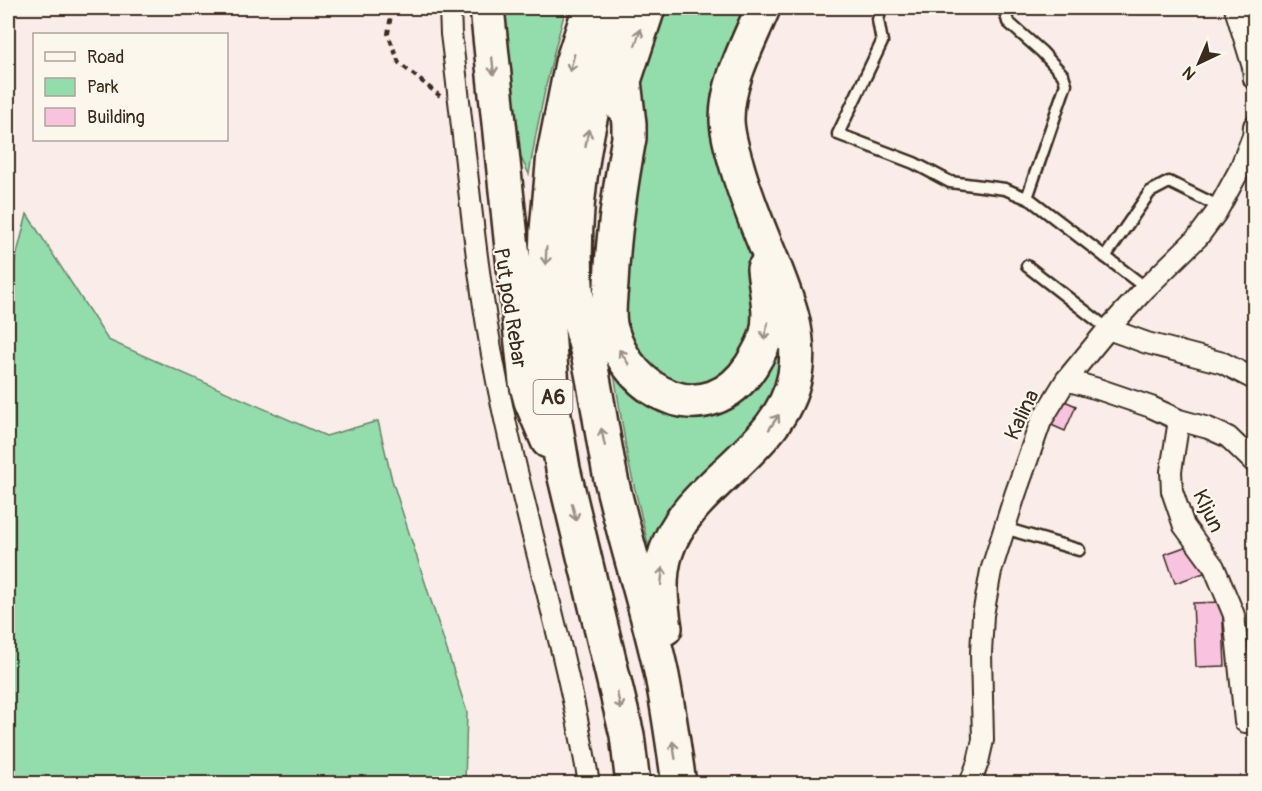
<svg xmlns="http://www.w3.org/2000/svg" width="1262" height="791" viewBox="0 0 1262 791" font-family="Pangolin,sans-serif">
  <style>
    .green { fill: #93dcac; stroke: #678365; stroke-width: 1.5 }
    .building { fill: #f7c3df; stroke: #3b2a1e; stroke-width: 1.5 }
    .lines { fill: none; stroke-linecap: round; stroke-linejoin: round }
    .lane-casing { stroke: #3b2a1e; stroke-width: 15 }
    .street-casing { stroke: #3b2a1e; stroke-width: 24 }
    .highway-casing { stroke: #3b2a1e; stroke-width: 38 }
    .path { stroke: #3b2a1e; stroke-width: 4; stroke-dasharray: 6 4.5; stroke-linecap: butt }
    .lane { stroke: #fbf7ec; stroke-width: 10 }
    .street { stroke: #fbf7ec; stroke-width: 20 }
    .highway { stroke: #fbf7ec; stroke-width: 33 }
    .oneway { stroke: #9b9085 }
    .labels { text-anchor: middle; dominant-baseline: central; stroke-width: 4.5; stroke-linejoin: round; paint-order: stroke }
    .shield { fill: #fbf7ec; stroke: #75685c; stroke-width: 1.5 }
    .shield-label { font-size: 20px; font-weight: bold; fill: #3b2a1e }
    .street-label { font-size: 21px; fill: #3b2a1e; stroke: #fbf7ec }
  </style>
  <rect width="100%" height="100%" fill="#faede9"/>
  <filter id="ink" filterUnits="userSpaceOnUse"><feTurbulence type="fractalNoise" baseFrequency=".0167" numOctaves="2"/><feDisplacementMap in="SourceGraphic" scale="12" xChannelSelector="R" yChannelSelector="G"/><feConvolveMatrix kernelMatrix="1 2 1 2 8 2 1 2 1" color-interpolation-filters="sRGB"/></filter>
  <g filter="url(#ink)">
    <path class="green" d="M499 8H566C550 63 538 118 529 174L511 137Z
      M659 8H753L736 48 759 294 747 356 696 394 641 373 617 300 632 96Z
      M27 214 108 340 326 436 378 421 392 480 467 712 465 783H8V289Z
      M778 327 785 353 773 396 652 561 628 460 610 348 689 411Z"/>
    <path class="building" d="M1060 399 1076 406 1065 431 1049 424Z
      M1193 544 1204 573 1175 583 1165 554Z
      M1222 602 1225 666 1196 667 1193 603Z"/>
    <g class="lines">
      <g class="lane-casing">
        <path id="lane" d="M881 8 878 20 882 42 838 134 914 163 950 182 1005 189 1031 200 1146 288
          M1004 8 1008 22 1042 52 1063 75 1066 84 1027 198
          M1105 257 1150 192 1169 182 1220 207
          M1027 266 1108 329
          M1004 528 1079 550"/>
      </g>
      <g class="street-casing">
        <path id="street" d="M450 8 451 34C466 149 474 266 497 381 523 516 567 647 589 784
          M1235 8 1253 67 1254 79
          M1108 329 1147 343 1223 363 1254 379
          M1066 380 1098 389 1151 407 1179 420 1208 428 1228 437 1254 462
          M1179 420 1171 471 1172 491 1184 526 1214 567 1234 615 1245 722
          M970 784 978 762 983 740 981 653 983 615 991 571 1015 495 1041 421 1066 380 1108 329 1146 288 1198 237 1216 213 1240 169 1253 136 1254 126"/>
      </g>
      <g class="highway-casing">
        <path id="highway" d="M487 8 526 382 531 401 548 441
          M590 8 572 63 554 154 547 230 545 286 554 416 563 469 627 735 633 784
          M623 8C588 99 569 202 577 301 578 322 586 342 590 363 598 401 603 440 611 479 626 545 648 610 662 676 669 712 674 748 679 784
          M624 81 629 124V138C620 187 613 235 611 284 610 299 607 315 611 329 629 395 707 433 751 366 757 356 764 345 767 333 772 313 766 290 764 269
          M617 102 648 8
          M665 628C661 603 658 577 666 552 687 484 782 450 795 375 802 334 787 299 772 261 759 229 745 197 736 163 732 149 727 134 727 119 727 81 749 42 763 8"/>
      </g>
      <path class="path" d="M392 8 388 34 399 63 440 96"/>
      <use href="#lane" class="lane"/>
      <use href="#street" class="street"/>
      <use href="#highway" class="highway"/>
    </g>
    <defs><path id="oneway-shaft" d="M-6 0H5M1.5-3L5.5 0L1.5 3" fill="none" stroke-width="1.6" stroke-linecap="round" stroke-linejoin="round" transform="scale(1.5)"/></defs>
    <g class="oneway">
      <use href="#oneway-shaft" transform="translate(638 37) rotate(-72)"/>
      <use href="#oneway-shaft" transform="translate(572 63) rotate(105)"/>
      <use href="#oneway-shaft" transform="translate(493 66) rotate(84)"/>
      <use href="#oneway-shaft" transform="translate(587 138) rotate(-80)"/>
      <use href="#oneway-shaft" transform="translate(546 256) rotate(92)"/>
      <use href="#oneway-shaft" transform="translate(766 331) rotate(103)"/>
      <use href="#oneway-shaft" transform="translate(624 357) rotate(-123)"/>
      <use href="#oneway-shaft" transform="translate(774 422) rotate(-56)"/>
      <use href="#oneway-shaft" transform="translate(603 437) rotate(-102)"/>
      <use href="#oneway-shaft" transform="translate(574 512) rotate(76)"/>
      <use href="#oneway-shaft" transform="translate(662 576) rotate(-84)"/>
      <use href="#oneway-shaft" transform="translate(619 701) rotate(77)"/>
      <use href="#oneway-shaft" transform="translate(674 750) rotate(-99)"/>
    </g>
  </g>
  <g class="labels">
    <rect class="shield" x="533.5" y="380" width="39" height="34" rx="4.5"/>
    <g class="shield-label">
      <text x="553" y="397">A6</text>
    </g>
    <g class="street-label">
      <text transform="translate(510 308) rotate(81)">Put pod Rebar</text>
      <text transform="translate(1022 415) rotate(-65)">Kalina</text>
      <text transform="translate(1208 511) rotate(64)">Kljun</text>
    </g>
  </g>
  <rect width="1262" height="791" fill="none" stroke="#fbf7ec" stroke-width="30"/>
  <rect x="15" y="15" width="1232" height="761" fill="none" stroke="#3b2a1e" stroke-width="2" filter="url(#ink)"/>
  <rect x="33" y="33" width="195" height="108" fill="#fbf7ec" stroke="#aea59a" stroke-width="1.5"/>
  <rect x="45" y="52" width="30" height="9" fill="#fbf7ec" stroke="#aea59a" stroke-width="1.5"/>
  <text x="87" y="63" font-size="18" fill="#3b2a1e">Road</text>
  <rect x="45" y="78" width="30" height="18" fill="#93dcac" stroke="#aea59a" stroke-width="1.5"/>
  <text x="87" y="93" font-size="18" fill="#3b2a1e">Park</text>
  <rect x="45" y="108" width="30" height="18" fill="#f7c3df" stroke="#aea59a" stroke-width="1.5"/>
  <text x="87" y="123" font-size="18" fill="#3b2a1e">Building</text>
  <g transform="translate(1199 63) rotate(224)" stroke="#fbf7ec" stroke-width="4.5" paint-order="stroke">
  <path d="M0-4.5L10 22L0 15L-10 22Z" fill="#3b2a1e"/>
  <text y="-9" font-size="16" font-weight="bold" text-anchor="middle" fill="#3b2a1e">N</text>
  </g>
</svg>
